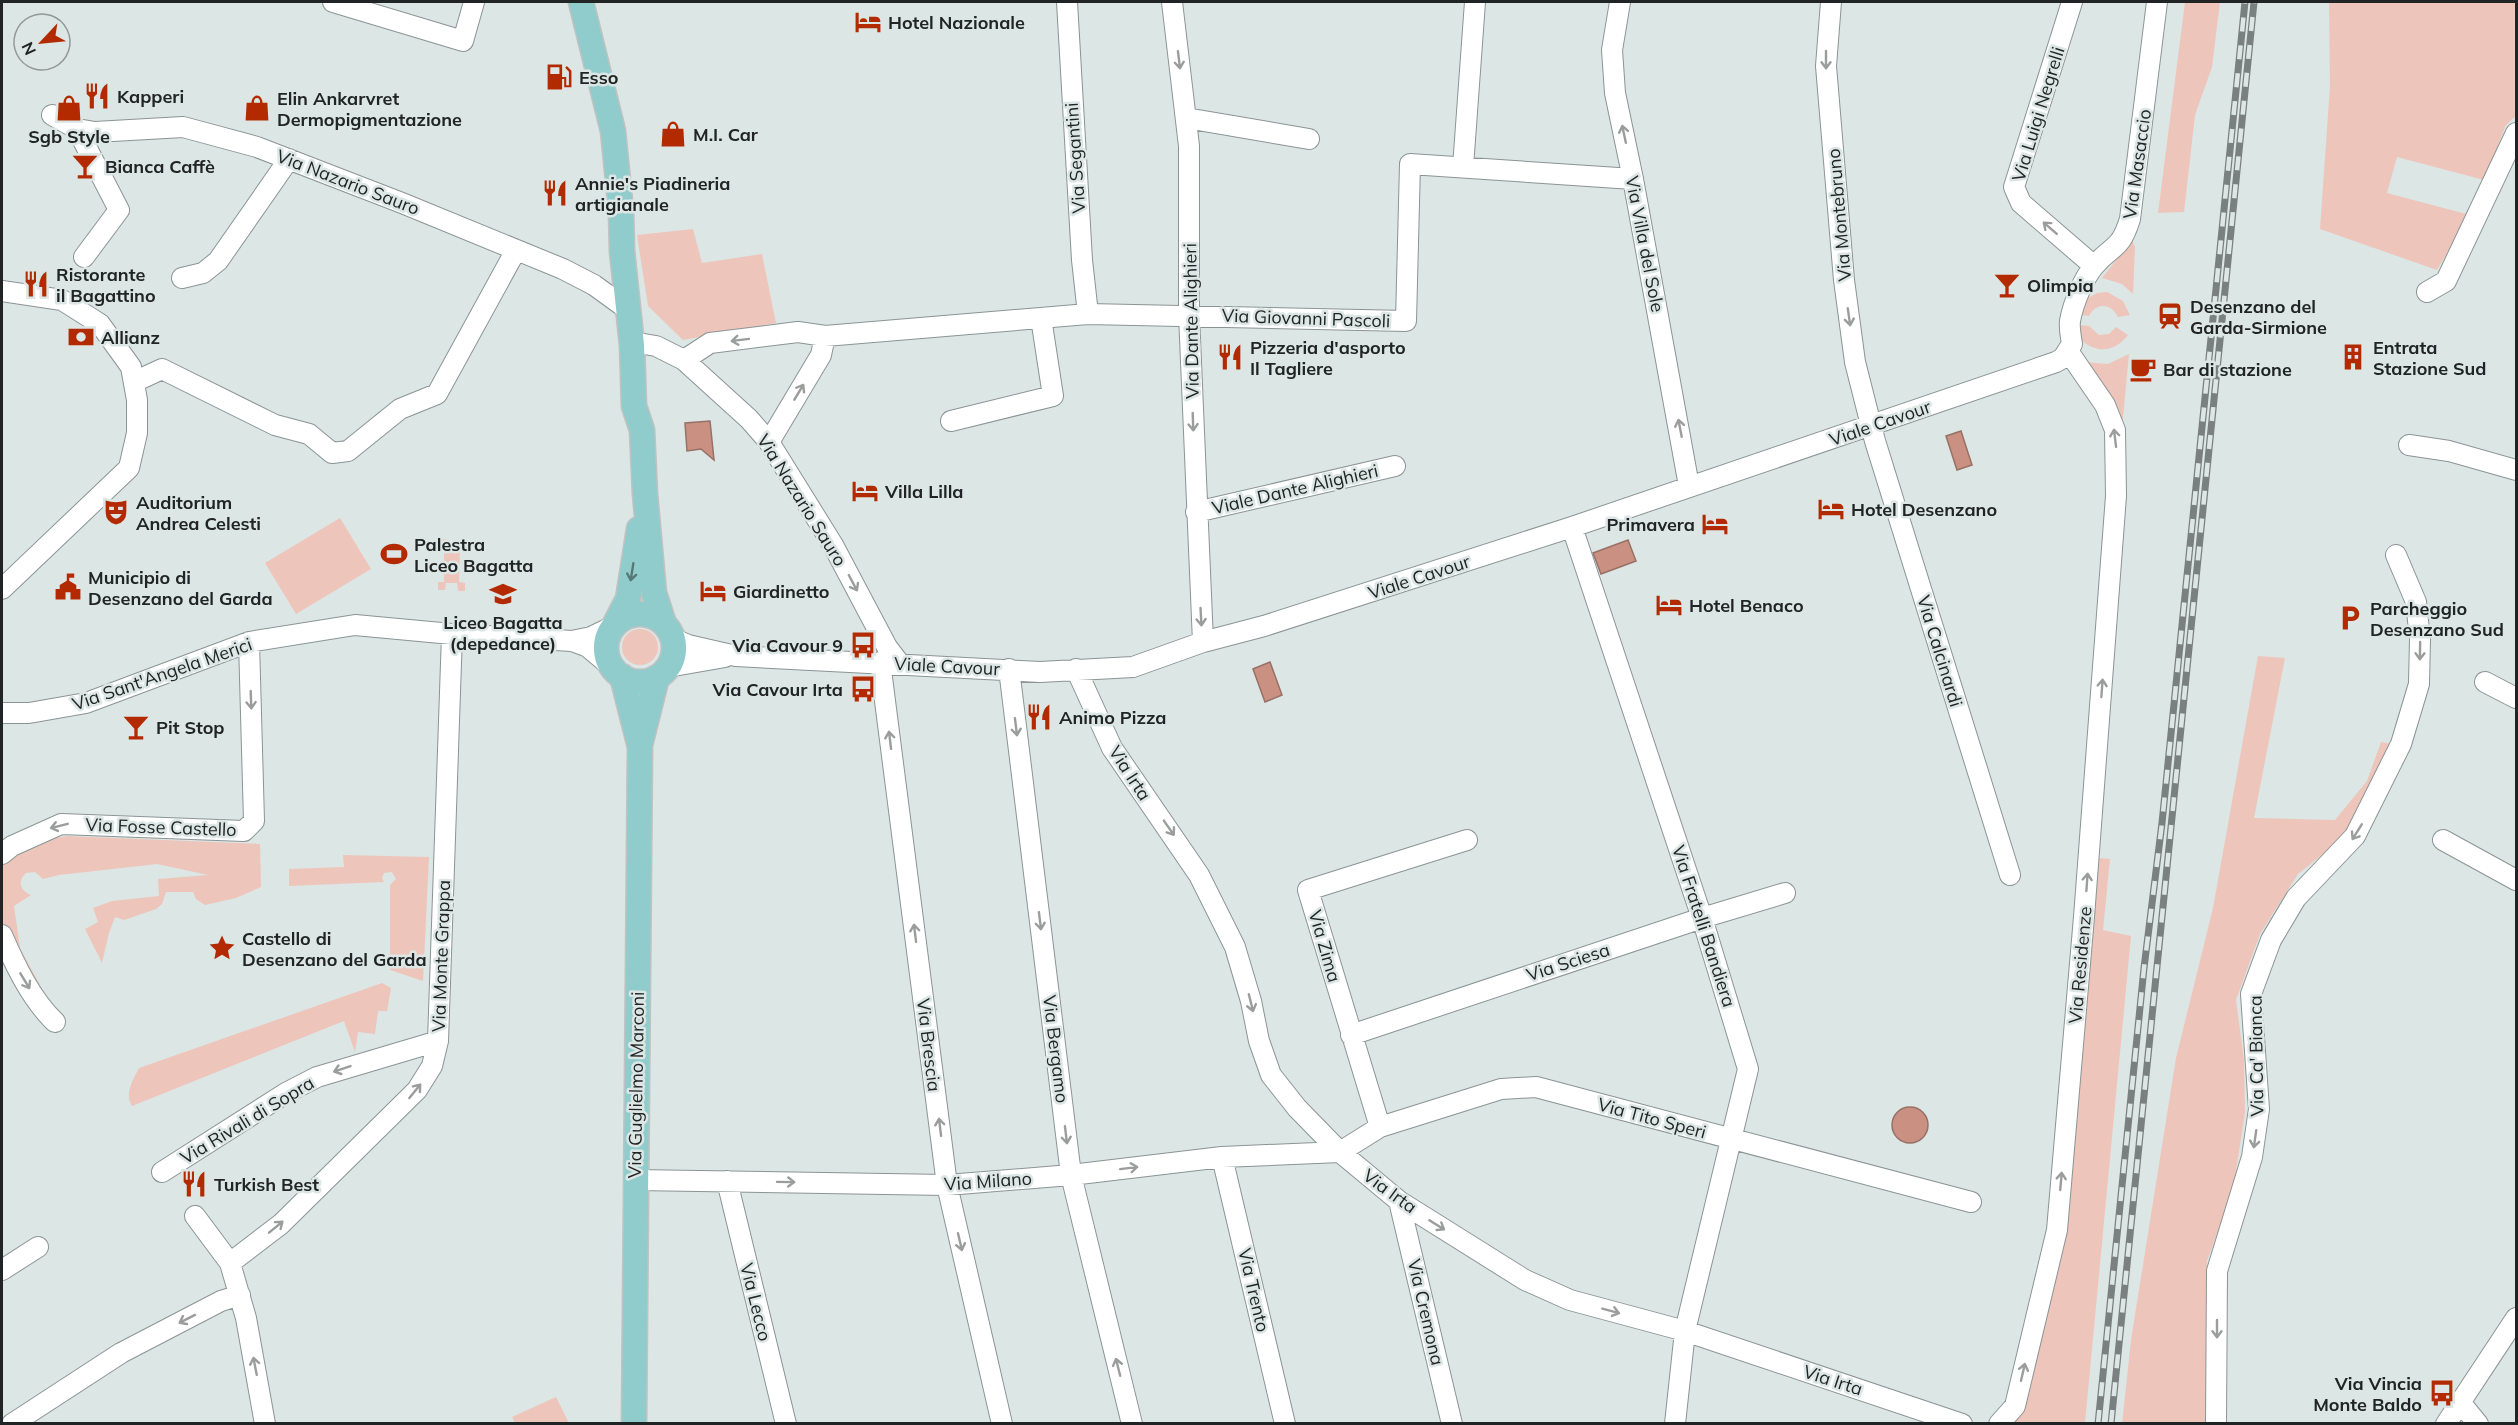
<svg xmlns="http://www.w3.org/2000/svg" width="2518" height="1425" viewBox="0 0 2518 1425" font-family="Mulish,sans-serif">
  <style>
    .green { fill: #eec5bb }
    .water { fill: #ca9182; stroke: #977066; stroke-width: 1.5 }
    .lines { fill: none; stroke-linecap: round; stroke-linejoin: round }
    .minor-casing { stroke: #8b9494; stroke-width: 22 }
    .major-casing { stroke: #c1c2c2; stroke-width: 27 }
    .minor { stroke: #fff; stroke-width: 20 }
    .major { stroke: #8fcccb; stroke-width: 24 }
    .rail-casing { stroke: #79807f; stroke-width: 7 }
    .rail { stroke: #dce6e5; stroke-width: 4.5; stroke-dasharray: 14; stroke-linecap: butt }
    .oneway { stroke: #9b9c9c }
    .oneway2 { stroke: #587878 }
    .labels { text-anchor: middle; dominant-baseline: central; stroke-width: 5; stroke-linejoin: round; paint-order: stroke }
    .poi-label { font-size: 18px; font-weight: bold; fill: #212424; stroke: #dce6e5; text-anchor: start }
    .street-label { font-size: 18px; fill: #212424; stroke: #dce6e5 }
  </style>
  <rect width="100%" height="100%" fill="#dce6e5"/>
  <path class="green" d="M2185 2H2220L2212 67 2195 115 2184 212 2158 213Z
    M2329 2H2516V116L2506 125 2484 180 2397 157 2387 193 2470 215 2437 270 2320 229 2330 86Z
    M693 229 702 263 762 254 776 323 683 340 648 306 637 235Z
    M2132 240 2135 247 2133 294 2122 284 2102 278Z
    M2107 292 2123 301 2130 315 2118 317C2111 303 2096 302 2089 316L2080 315 2082 301 2097 293Z
    M2078 325 2089 326 2099 335 2109 334 2116 327 2128 335C2115 352 2097 354 2081 340Z
    M2129 354 2122 428 2085 362 2108 364Z
    M340 518 371 569 296 614 265 563Z
    M439 539H446L447 547H458V540H466L465 549H460L459 582 465 583V591H458L457 583H446L445 590H438V582H444V547L438 546Z
    M622 647a18 18 0 1 1 36 0a18 18 0 1 1-36 0Z
    M2258 656 2285 658 2254 818 2335 820 2367 781 2381 742 2392 744 2343 838 2298 874 2260 934 2236 1000 2244 1060 2245 1113 2233 1190 2207 1261V1423L2122 1424 2131 1340 2176 1058 2213 908Z
    M66 836 260 844 261 887 236 898 205 905 196 899 193 892H166L162 904 156 909 124 920 115 917 109 933 102 963 85 929 98 922 93 908 112 901 159 896 158 879 208 875 157 864 59 875 43 879 35 872 26 873C17 881 20 891 31 895L14 906 20 948 58 1019 20 961 2 921V865C19 844 41 841 66 836Z
    M343 855 429 857 423 981 390 970V885L396 879 392 872 384 873 382 878 384 882 289 886V869L344 867Z
    M2099 858 2110 859 2103 930 2131 936 2085 1423 2012 1424 2066 1231Z
    M382 983 391 988 387 1011H378L375 1034 358 1032 355 1052 344 1021 132 1106C124 1094 133 1080 139 1068Z
    M556 1397 569 1423H515L512 1417Z"/>
  <path class="water" d="M710 421 714 460 701 449 687 451 685 423Z
    M1961 431 1972 465 1957 470 1946 436Z
    M1628 540 1636 561 1601 574 1593 553Z
    M1270 662 1282 695 1265 702 1253 669Z
    M1892 1125a18 18 0 1 1 36 0a18 18 0 1 1-36 0Z"/>
  <g class="lines">
    <g class="minor-casing">
      <path id="minor" d="M333 2 463 41 474 2
        M1067 2 1082 260 1088 314
        M1172 2 1189 146V315L1203 642
        M1620 2 1612 50 1615 93 1633 179 1689 486
        M1831 2 1826 66 1844 280 1855 362 1875 441 2010 875
        M2072 2 2014 187 2021 203 2094 266
        M52 115 77 129 95 132 183 127 257 147 402 203 563 269 594 285 627 309
        M1186 118 1309 139
        M77 129 119 210 84 257
        M1463 167 1475 2
        M182 278 203 273 218 261 289 159
        M2 291 62 300 100 324 131 367 137 400V433L129 468 2 589
        M2427 292 2446 281 2516 133
        M644 344 656 346 684 360 749 419 769 442 833 545 887 647 900 664
        M684 360 710 343 798 332 825 336 1088 314 1406 321 1410 164 1633 179
        M134 382 162 369 275 425 309 434 332 453 348 451 400 409 437 394 516 250
        M951 421 1053 396 1041 318
        M769 442 821 355 825 336
        M2409 445 2449 451 2516 470
        M1196 512 1395 466
        M1572 527 1702 918 1748 1069 1685 1331 1675 1424
        M672 638 688 645 736 656 1040 672 1133 667 1203 642 1264 626 1572 527 2056 362 2063 358 2072 344C2071 337 2069 328 2070 321 2073 304 2083 279 2094 266 2113 244 2120 251 2130 219L2157 2
        M572 641 588 647 613 668
        M880 662 947 1185 1002 1424
        M668 667 725 657
        M1009 669 1071 1175 1132 1424
        M1076 669 1112 748 1199 875 1235 947 1251 1001 1259 1041 1271 1075 1297 1108 1340 1152 1399 1201 1525 1280 1570 1300 1685 1331 1962 1424
        M2485 682 2516 698
        M2 713H29L86 703 249 642 355 625 452 634 572 641 591 637 614 626
        M2443 840 2516 880
        M2 854 12 846 61 824 244 831 254 821 249 642
        M2 935C15 965 31 999 55 1022
        M1351 1035 1702 918 1785 893
        M1380 1127 1308 890 1467 840
        M1222 1157 1285 1424
        M162 1172 286 1093 317 1077 438 1041
        M635 1180 947 1185 1071 1175 1222 1157 1340 1152 1380 1127 1501 1089 1536 1087 1971 1202
        M727 1181 786 1424
        M1399 1201 1452 1424
        M195 1216 230 1263 246 1318 265 1424
        M230 1263 281 1224 417 1090 432 1066 438 1041 452 634
        M2 1270 38 1247
        M2460 1402 2478 1424
        M12 1424 121 1353 221 1301 240 1295
        M1999 1424 2015 1406 2057 1230 2084 917 2116 496 2115 430 2105 405 2068 351
        M2216 1424 2217 1271 2252 1157 2259 1109 2251 994 2271 940 2296 898 2355 836 2401 744 2419 684 2420 639 2416 602 2396 555
        M2446 1424 2516 1318"/>
    </g>
    <g class="major-casing">
      <path id="major" d="M581 2 613 131 621 211 622 251 632 345 634 406 642 430 645 494 654 593 664 624
        M606 648a34 34 0 1 1 68 0a34 34 0 1 1-68 0Z
        M614 626 628 599 639 529
        M622 676 640 747 634 1424
        M640 745 657 677"/>
    </g>
    <use href="#minor" class="minor"/>
    <use href="#major" class="major"/>
    <g class="rail-casing">
      <path id="rail" d="M2098 1424 2144 968 2162 823 2245 2
        M2111 1424 2254 2"/>
    </g>
    <use href="#rail" class="rail"/>
  </g>
  <defs><path id="oneway-shaft" d="M-6 0H5M1.5-3L5.5 0L1.5 3" fill="none" stroke-width="1.6" stroke-linecap="round" stroke-linejoin="round" transform="scale(1.5)"/></defs>
  <g class="oneway">
    <use href="#oneway-shaft" transform="translate(1179 60) rotate(83)"/>
    <use href="#oneway-shaft" transform="translate(1826 60) rotate(90)"/>
    <use href="#oneway-shaft" transform="translate(1624 134) rotate(-102)"/>
    <use href="#oneway-shaft" transform="translate(2050 228) rotate(-139)"/>
    <use href="#oneway-shaft" transform="translate(1849 317) rotate(82)"/>
    <use href="#oneway-shaft" transform="translate(740 340) rotate(173)"/>
    <use href="#oneway-shaft" transform="translate(799 392) rotate(-59)"/>
    <use href="#oneway-shaft" transform="translate(1193 422) rotate(88)"/>
    <use href="#oneway-shaft" transform="translate(1680 428) rotate(-101)"/>
    <use href="#oneway-shaft" transform="translate(2115 438) rotate(-97)"/>
    <use href="#oneway-shaft" transform="translate(853 583) rotate(62)"/>
    <use href="#oneway-shaft" transform="translate(1201 617) rotate(87)"/>
    <use href="#oneway-shaft" transform="translate(2420 651) rotate(91)"/>
    <use href="#oneway-shaft" transform="translate(2102 688) rotate(-86)"/>
    <use href="#oneway-shaft" transform="translate(251 700) rotate(88)"/>
    <use href="#oneway-shaft" transform="translate(1016 727) rotate(83)"/>
    <use href="#oneway-shaft" transform="translate(890 740) rotate(-97)"/>
    <use href="#oneway-shaft" transform="translate(59 826) rotate(166)"/>
    <use href="#oneway-shaft" transform="translate(1169 828) rotate(55)"/>
    <use href="#oneway-shaft" transform="translate(2357 832) rotate(122)"/>
    <use href="#oneway-shaft" transform="translate(2087 882) rotate(-86)"/>
    <use href="#oneway-shaft" transform="translate(1040 921) rotate(83)"/>
    <use href="#oneway-shaft" transform="translate(915 933) rotate(-97)"/>
    <use href="#oneway-shaft" transform="translate(25 981) rotate(59)"/>
    <use href="#oneway-shaft" transform="translate(1251 1003) rotate(76)"/>
    <use href="#oneway-shaft" transform="translate(342 1069) rotate(161)"/>
    <use href="#oneway-shaft" transform="translate(415 1091) rotate(-51)"/>
    <use href="#oneway-shaft" transform="translate(940 1127) rotate(-97)"/>
    <use href="#oneway-shaft" transform="translate(1066 1135) rotate(83)"/>
    <use href="#oneway-shaft" transform="translate(2255 1139) rotate(98)"/>
    <use href="#oneway-shaft" transform="translate(1129 1168) rotate(-7)"/>
    <use href="#oneway-shaft" transform="translate(2061 1181) rotate(-85)"/>
    <use href="#oneway-shaft" transform="translate(786 1182) rotate(1)"/>
    <use href="#oneway-shaft" transform="translate(1437 1225) rotate(32)"/>
    <use href="#oneway-shaft" transform="translate(276 1227) rotate(-39)"/>
    <use href="#oneway-shaft" transform="translate(960 1242) rotate(77)"/>
    <use href="#oneway-shaft" transform="translate(1611 1311) rotate(15)"/>
    <use href="#oneway-shaft" transform="translate(187 1319) rotate(153)"/>
    <use href="#oneway-shaft" transform="translate(2217 1329) rotate(90)"/>
    <use href="#oneway-shaft" transform="translate(255 1366) rotate(-101)"/>
    <use href="#oneway-shaft" transform="translate(1118 1367) rotate(-104)"/>
    <use href="#oneway-shaft" transform="translate(2023 1372) rotate(-77)"/>
  </g>
  <use class="oneway2" href="#oneway-shaft" transform="translate(632 572) rotate(99)"/>
  <defs>
    <g id="hotel-bare" transform="scale(2.07)"><path d="M-6-4.5h1.5V1H6V5H4.5V3h-9V5H-6ZM-4 0a1.8 1.8 0 1 1 3.6 0ZM.5 0V-2.5h3Q6-2.5 6 0Z" fill="#b42a00" stroke="#dce6e5" stroke-width="2.5" paint-order="stroke"/></g>
    <g id="fuel-bare" transform="scale(2.07)"><path d="M-5.5-6h7V0h2V4h1.3V-2.5L3-4.5l.8-.8L6-3V5H2.5V1h-1V6h-7ZM-4.2-4.7v3.2H.2V-4.7Z" fill="#b42a00" stroke="#dce6e5" stroke-width="2.5" paint-order="stroke"/></g>
    <g id="restaurant-bare" transform="scale(2.07)"><path d="M-5-6h1v4h1v-4h1v4h1v-4h1v5L-1.5 .5V6h-2V.5L-5-1ZM5-6V6H3V1.5H1.5Q1.5-4 5-6Z" fill="#b42a00" stroke="#dce6e5" stroke-width="2.5" paint-order="stroke"/></g>
    <g id="shop-bare" transform="scale(2.07)"><path d="M-5-2.5h2.3a2.7 3.5 0 0 1 5.4 0H5L5.5 6h-11ZM-1.5-2.5h3a1.5 2.3 0 0 0-3 0Z" fill="#b42a00" stroke="#dce6e5" stroke-width="2.5" paint-order="stroke"/></g>
    <g id="bar-bare" transform="scale(2.07)"><path d="M-6-5H6L.8 .8V4.5H3.5V6h-7V4.5H-.8V.8Z" fill="#b42a00" stroke="#dce6e5" stroke-width="2.5" paint-order="stroke"/></g>
    <g id="station-bare" transform="scale(2.07)"><path d="M-3-6H3Q5-6 5-4V2Q5 4 3 4L4.5 6H3L1.5 4h-3L-3 6H-4.5L-3 4Q-5 4-5 2V-4Q-5-6-3-6ZM-3.5-4v3h7v-3ZM-3.5 1v1.5H-2V1ZM2 1v1.5H3.5V1Z" fill="#b42a00" stroke="#dce6e5" stroke-width="2.5" paint-order="stroke"/></g>
    <g id="bank-bare" transform="scale(2.07)"><path d="M-6-4H6V4H-6ZM0-2.3a2.3 2.3 0 1 0 0 4.6a2.3 2.3 0 1 0 0-4.6Z" fill="#b42a00" stroke="#dce6e5" stroke-width="2.5" paint-order="stroke"/></g>
    <g id="building-bare" transform="scale(2.07)"><path d="M-4-6H4V6H1V3H-1V6H-4ZM-2.5-4.3h1.7v1.8h-1.7ZM.8-4.3h1.7v1.8H.8ZM-2.5-1h1.7V.8h-1.7ZM.8-1h1.7V.8H.8Z" fill="#b42a00" stroke="#dce6e5" stroke-width="2.5" paint-order="stroke"/></g>
    <g id="cafe-bare" transform="scale(2.07)"><path d="M-5.5-4.5H6V0H3Q3 3.5 0 3.5H-2.5Q-5.5 3.5-5.5 0ZM3-3.2v2h1.7v-2ZM-6 4.5H4V6H-6Z" fill="#b42a00" stroke="#dce6e5" stroke-width="2.5" paint-order="stroke"/></g>
    <g id="theatre-bare" transform="scale(2.07)"><path d="M-5-5.5Q0-4 5-5.5V0Q5 5 0 6Q-5 5-5 0ZM-3.3-2.5H-1v1.5H-3.3ZM1-2.5H3.3v1.5H1ZM-2.8 1Q0 5.5 2.8 1Z" fill="#b42a00" stroke="#dce6e5" stroke-width="2.5" paint-order="stroke"/></g>
    <g id="stadium-bare" transform="scale(2.07)"><path d="M0-5a6.5 5 0 1 0 0 10a6.5 5 0 1 0 0-10ZM-3.5-1.8h7v3.6h-7Z" fill="#b42a00" stroke="#dce6e5" stroke-width="2.5" paint-order="stroke"/></g>
    <g id="civic-bare" transform="scale(2.07)"><path d="M-.6-6.5H3V-4.5H.6V-3L4-1V1h2V6H-6V1h2V-1L-.6-3ZM-1.2 2.5V6h2.4V2.5Z" fill="#b42a00" stroke="#dce6e5" stroke-width="2.5" paint-order="stroke"/></g>
    <g id="school-bare" transform="scale(2.07)"><path d="M0-5L7-2L0 1L-7-2ZM-4 1L0 2.5L4 1V4Q0 6-4 4Z" fill="#b42a00" stroke="#dce6e5" stroke-width="2.5" paint-order="stroke"/></g>
    <g id="parking-bare" transform="scale(2.07)"><path d="M-3.5-5.5H1a3.5 3.5 0 0 1 0 7H-1V5.5H-3.5ZM-1-3.4V-.6H.8a1.4 1.4 0 0 0 0-2.8Z" fill="#b42a00" stroke="#dce6e5" stroke-width="2.5" paint-order="stroke"/></g>
    <g id="bus-bare" transform="scale(2.07)"><path d="M-5-6H5V4H4V6H2V4H-2V6H-4V4H-5ZM-3.5-4V0h7V-4ZM-3.5 1.2v1.5H-2V1.2ZM2 1.2v1.5H3.5V1.2Z" fill="#b42a00" stroke="#dce6e5" stroke-width="2.5" paint-order="stroke"/></g>
    <g id="sight-bare" transform="scale(2.07)"><path d="M0-6L1.8-2.2L6-1.7L2.9 1.2L3.7 5.4L0 3.3L-3.7 5.4L-2.9 1.2L-6-1.7L-1.8-2.2Z" fill="#b42a00" stroke="#dce6e5" stroke-width="2.5" paint-order="stroke"/></g>
  </defs>
  <g fill-rule="evenodd">
    <use href="#hotel-bare" x="868" y="22"/>
    <use href="#fuel-bare" x="559" y="77"/>
    <use href="#restaurant-bare" x="97" y="96"/>
    <use href="#shop-bare" x="69" y="108"/>
    <use href="#shop-bare" x="257" y="108"/>
    <use href="#shop-bare" x="673" y="134"/>
    <use href="#bar-bare" x="85" y="166"/>
    <use href="#restaurant-bare" x="555" y="193"/>
    <use href="#restaurant-bare" x="36" y="284"/>
    <use href="#bar-bare" x="2007" y="285"/>
    <use href="#station-bare" x="2170" y="316"/>
    <use href="#bank-bare" x="81" y="337"/>
    <use href="#restaurant-bare" x="1230" y="357"/>
    <use href="#building-bare" x="2353" y="357"/>
    <use href="#cafe-bare" x="2143" y="369"/>
    <use href="#hotel-bare" x="865" y="491"/>
    <use href="#hotel-bare" x="1831" y="509"/>
    <use href="#theatre-bare" x="116" y="512"/>
    <use href="#hotel-bare" x="1715" y="524"/>
    <use href="#stadium-bare" x="394" y="554"/>
    <use href="#civic-bare" x="68" y="587"/>
    <use href="#hotel-bare" x="713" y="591"/>
    <use href="#school-bare" x="503" y="594"/>
    <use href="#hotel-bare" x="1669" y="605"/>
    <use href="#parking-bare" x="2350" y="618"/>
    <use href="#bus-bare" x="863" y="645"/>
    <use href="#bus-bare" x="863" y="689"/>
    <use href="#restaurant-bare" x="1039" y="717"/>
    <use href="#bar-bare" x="136" y="727"/>
    <use href="#sight-bare" x="222" y="948"/>
    <use href="#restaurant-bare" x="194" y="1184"/>
    <use href="#bus-bare" x="2442" y="1393"/>
  </g>
  <g class="labels">
    <g class="poi-label">
      <text x="888" y="22">Hotel Nazionale</text>
      <text x="579" y="77">Esso</text>
      <text x="117" y="96">Kapperi</text>
      <text x="277" y="98">Elin Ankarvret<tspan x="277" dy="21">Dermopigmentazione</tspan></text>
      <text x="693" y="134">M.I. Car</text>
      <text x="69" y="136" text-anchor="middle">Sgb Style</text>
      <text x="105" y="166">Bianca Caffè</text>
      <text x="575" y="183">Annie's Piadineria<tspan x="575" dy="21">artigianale</tspan></text>
      <text x="56" y="274">Ristorante<tspan x="56" dy="21">il Bagattino</tspan></text>
      <text x="2027" y="285">Olimpia</text>
      <text x="2190" y="306">Desenzano del<tspan x="2190" dy="21">Garda-Sirmione</tspan></text>
      <text x="101" y="337">Allianz</text>
      <text x="1250" y="347">Pizzeria d'asporto<tspan x="1250" dy="21">Il Tagliere</tspan></text>
      <text x="2373" y="347">Entrata<tspan x="2373" dy="21">Stazione Sud</tspan></text>
      <text x="2163" y="369">Bar di stazione</text>
      <text x="885" y="491">Villa Lilla</text>
      <text x="136" y="502">Auditorium<tspan x="136" dy="21">Andrea Celesti</tspan></text>
      <text x="1851" y="509">Hotel Desenzano</text>
      <text x="1695" y="524" text-anchor="end">Primavera</text>
      <text x="414" y="544">Palestra<tspan x="414" dy="21">Liceo Bagatta</tspan></text>
      <text x="88" y="577">Municipio di<tspan x="88" dy="21">Desenzano del Garda</tspan></text>
      <text x="733" y="591">Giardinetto</text>
      <text x="1689" y="605">Hotel Benaco</text>
      <text x="2370" y="608">Parcheggio<tspan x="2370" dy="21">Desenzano Sud</tspan></text>
      <text x="503" y="622" text-anchor="middle">Liceo Bagatta<tspan x="503" dy="21">(depedance)</tspan></text>
      <text x="843" y="645" text-anchor="end">Via Cavour 9</text>
      <text x="843" y="689" text-anchor="end">Via Cavour Irta</text>
      <text x="1059" y="717">Animo Pizza</text>
      <text x="156" y="727">Pit Stop</text>
      <text x="242" y="938">Castello di<tspan x="242" dy="21">Desenzano del Garda</tspan></text>
      <text x="214" y="1184">Turkish Best</text>
      <text x="2422" y="1383" text-anchor="end">Via Vincia<tspan x="2422" dy="21">Monte Baldo</tspan></text>
    </g>
    <g class="street-label">
      <text transform="translate(2038 114) rotate(-73)">Via Luigi Negrelli</text>
      <text transform="translate(1075 158) rotate(-94)">Via Segantini</text>
      <text transform="translate(2137 164) rotate(-82)">Via Masaccio</text>
      <text transform="translate(348 182) rotate(21)">Via Nazario Sauro</text>
      <text transform="translate(1839 215) rotate(-95)">Via Montebruno</text>
      <text transform="translate(1645 244) rotate(79)">Via Villa del Sole</text>
      <text transform="translate(1306 318) rotate(2)">Via Giovanni Pascoli</text>
      <text transform="translate(1191 321) rotate(-91)">Via Dante Alighieri</text>
      <text transform="translate(1880 423) rotate(-19)">Viale Cavour</text>
      <text transform="translate(1295 489) rotate(-13)">Viale Dante Alighieri</text>
      <text transform="translate(802 500) rotate(58)">Via Nazario Sauro</text>
      <text transform="translate(1419 577) rotate(-18)">Viale Cavour</text>
      <text transform="translate(1940 651) rotate(73)">Via Calcinardi</text>
      <text transform="translate(947 666) rotate(3)">Viale Cavour</text>
      <text transform="translate(162 674) rotate(-19)">Via Sant'Angela Merici</text>
      <text transform="translate(1130 773) rotate(57)">Via Irta</text>
      <text transform="translate(161 827) rotate(2)">Via Fosse Castello</text>
      <text transform="translate(1704 926) rotate(72)">Via Fratelli Bandiera</text>
      <text transform="translate(1325 946) rotate(74)">Via Zima</text>
      <text transform="translate(441 956) rotate(-88)">Via Monte Grappa</text>
      <text transform="translate(1568 962) rotate(-18)">Via Sciesa</text>
      <text transform="translate(2080 965) rotate(-85)">Via Residenze</text>
      <text transform="translate(929 1045) rotate(83)">Via Brescia</text>
      <text transform="translate(1056 1049) rotate(83)">Via Bergamo</text>
      <text transform="translate(2256 1056) rotate(-91)">Via Ca' Bianca</text>
      <text transform="translate(636 1085) rotate(-89)">Via Guglielmo Marconi</text>
      <text transform="translate(1652 1118) rotate(15)">Via Tito Speri</text>
      <text transform="translate(247 1120) rotate(-31)">Via Rivali di Sopra</text>
      <text transform="translate(988 1181) rotate(-4)">Via Milano</text>
      <text transform="translate(1390 1191) rotate(36)">Via Irta</text>
      <text transform="translate(1254 1290) rotate(77)">Via Trento</text>
      <text transform="translate(756 1302) rotate(76)">Via Lecco</text>
      <text transform="translate(1426 1312) rotate(77)">Via Cremona</text>
      <text transform="translate(1833 1380) rotate(18)">Via Irta</text>
    </g>
  </g>
  <rect width="2518" height="1425" fill="none" stroke="#212424" stroke-width="6"/>
  <g transform="translate(42 42) rotate(244)"><circle r="28" fill="#dce6e5" stroke="#919898" stroke-width="1.5"/>
  <path d="M0-4.5L10 22L0 15L-10 22Z" fill="#b42a00"/>
  <text y="-9" font-size="16" font-weight="bold" text-anchor="middle" fill="#212424">N</text>
  </g>
</svg>
